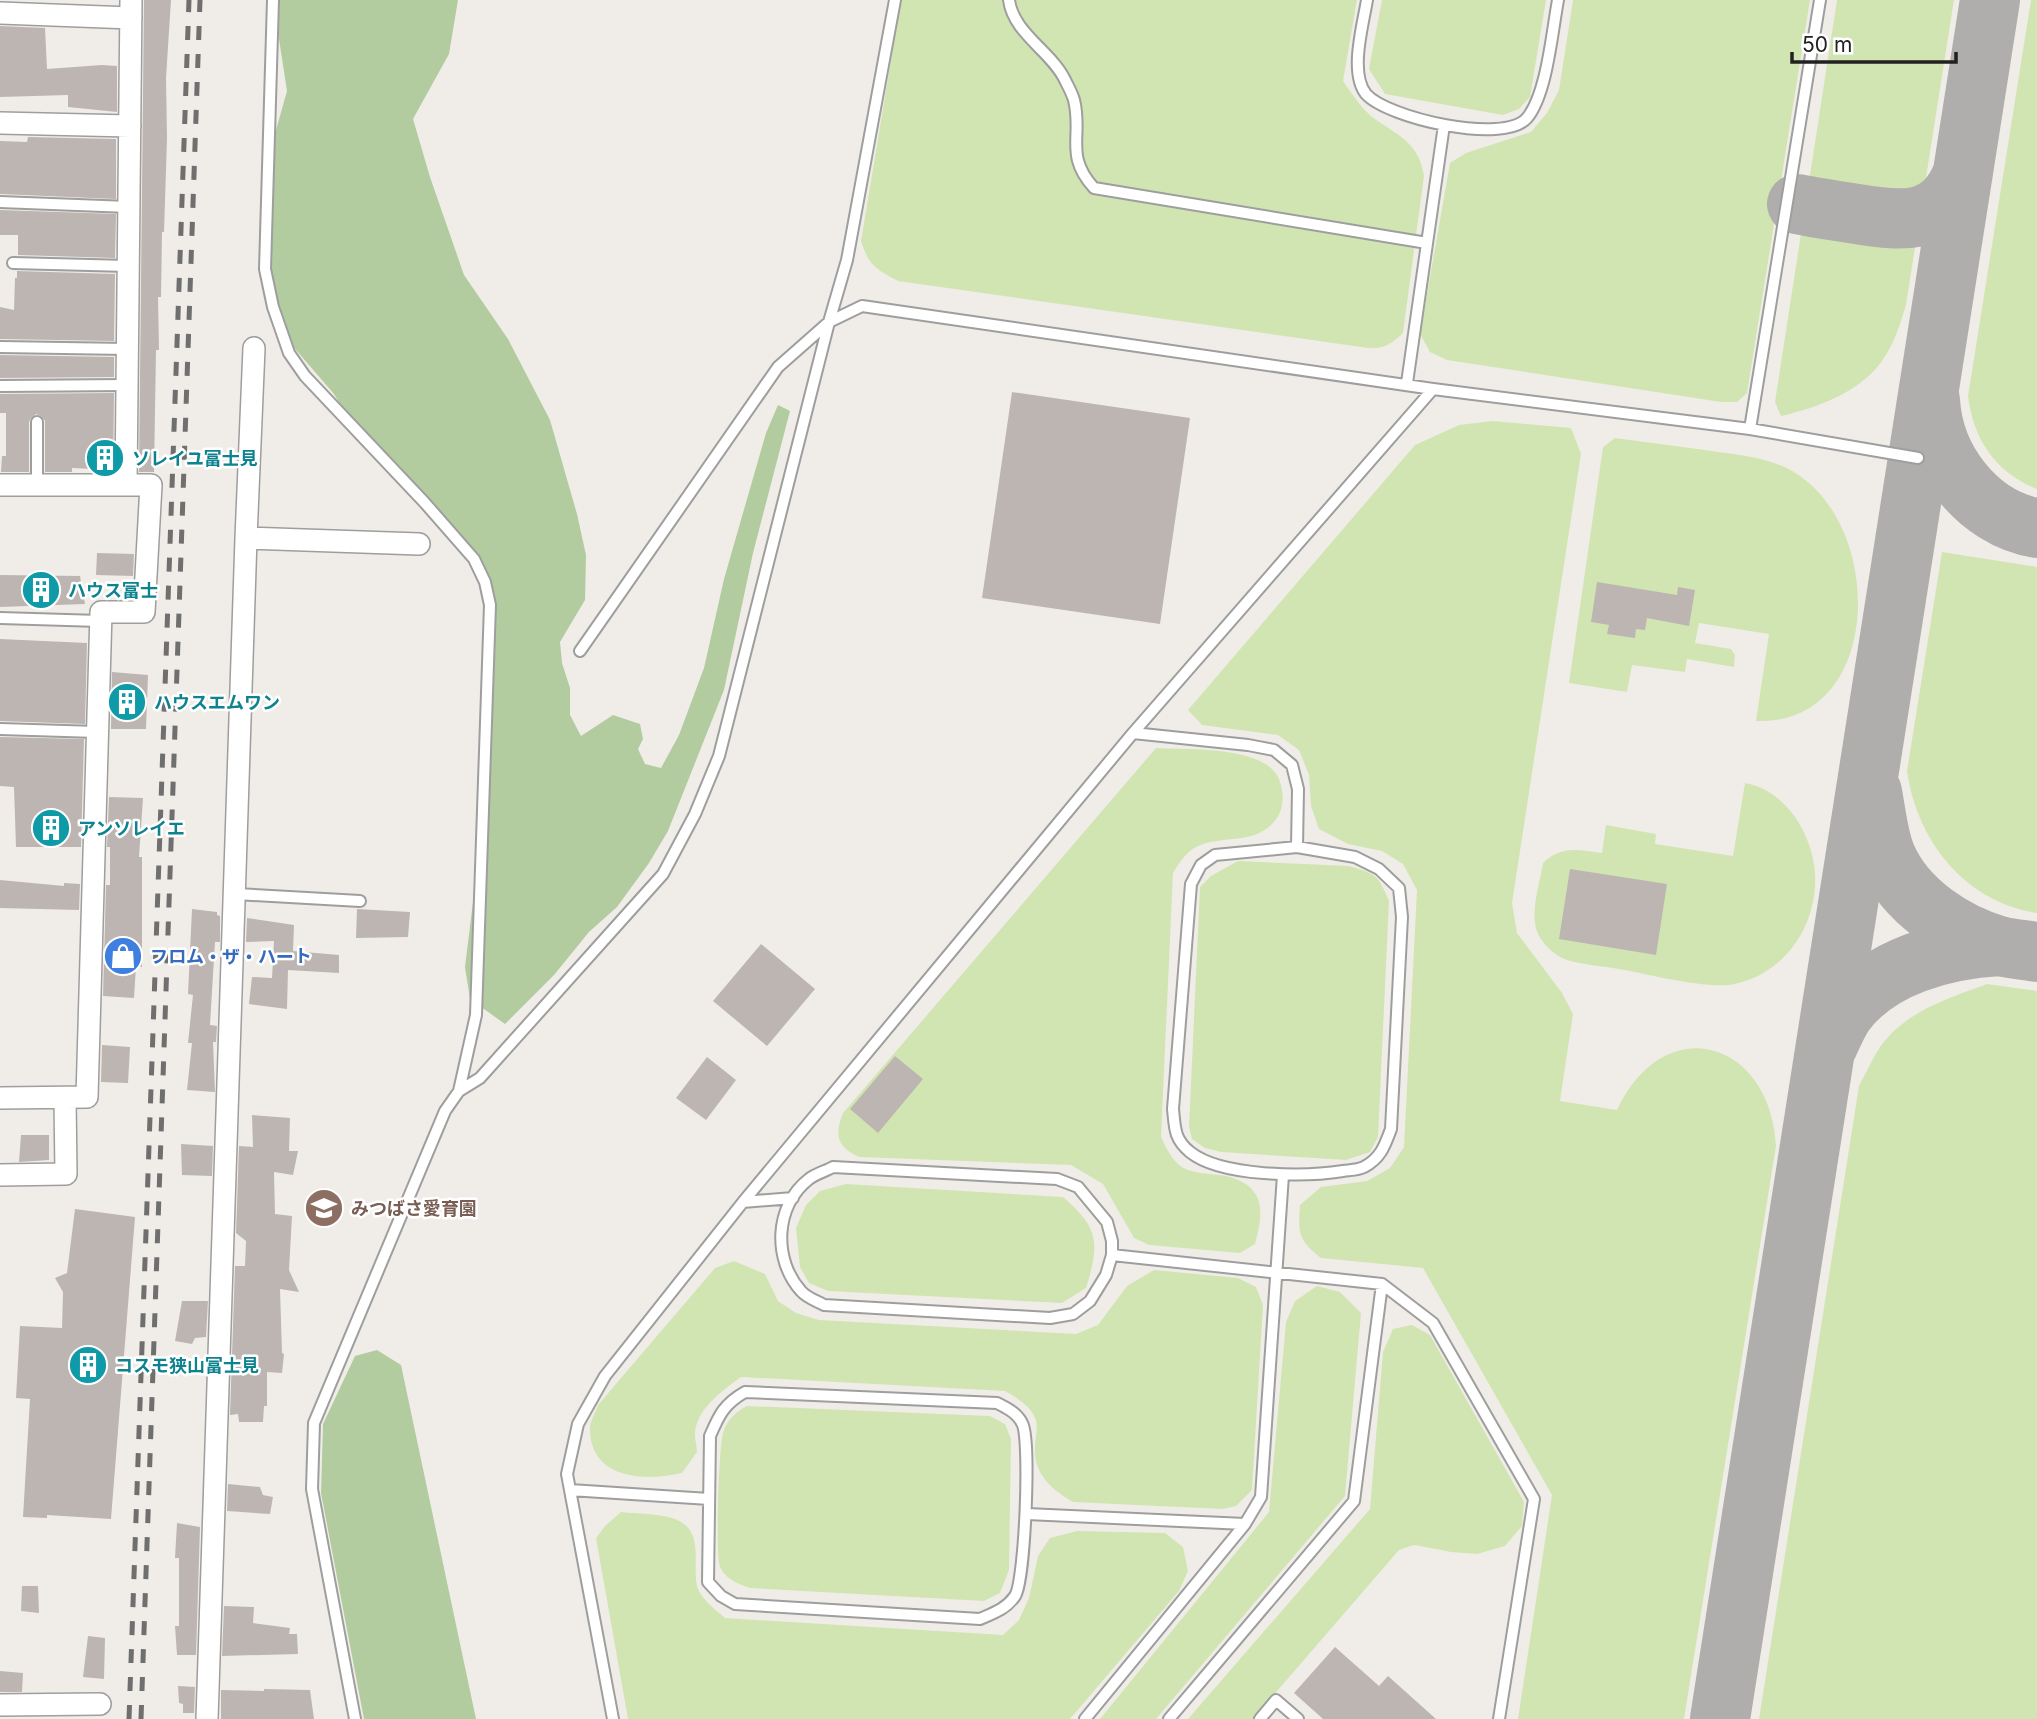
<svg xmlns="http://www.w3.org/2000/svg" width="2037" height="1719" viewBox="0 0 2037 1719" font-family="Inter,'Noto Sans JP',sans-serif">
  <style>
    .grass { fill: #d1e5b3 }
    .forest { fill: #b2cca0 }
    .lines { fill: none; stroke-linecap: round; stroke-linejoin: round }
    .taxiway { stroke: #b0aeac; stroke-width: 60 }
    .building { fill: #bdb5b1 }
    .lane-casing { stroke: #9e9e9e; stroke-width: 14 }
    .street-casing { stroke: #9e9e9e; stroke-width: 24 }
    .lane { stroke: #fff; stroke-width: 10 }
    .street { stroke: #fff; stroke-width: 21 }
    .rail { stroke: #6f6f6f; stroke-width: 5; stroke-dasharray: 14 14; stroke-linecap: butt }
    .labels { text-anchor: middle; dominant-baseline: central; stroke-width: 5; stroke-linejoin: round; paint-order: stroke }
    .culture-label { font-size: 18px; font-weight: bold; fill: #0d838f; stroke: #fff; text-anchor: start }
    .shop-label { font-size: 18px; font-weight: bold; fill: #366cbe; stroke: #fff; text-anchor: start }
    .education-label { font-size: 18px; font-weight: bold; fill: #785e54; stroke: #fff; text-anchor: start }
  </style>
  <rect width="100%" height="100%" fill="#f0ede8"/>
  <path class="grass" d="M901 0H1357L1343 81C1351 92 1360 107 1371 116 1396 135 1419 141 1424 176L1403 333C1392 344 1384 349 1368 348L898 281C876 269 869 266 861 241Z
    M1382 0H1546L1530 97 1519 109 1503 115 1385 94 1369 69Z
    M1573 0H1810L1747 393 1737 402H1721L1447 360 1430 352 1420 334 1450 163 1466 153 1531 132 1547 113 1559 90Z
    M1837 0H1954L1906 305C1900 325 1894 344 1882 361 1860 392 1817 408 1781 416L1775 402Z
    M2031 0H2037V489C1996 473 1973 439 1968 396Z
    M1493 421 1571 428 1581 454 1512 903 1517 933 1562 993 1573 1014 1560 1101 1617 1110C1665 1008 1771 1041 1776 1146L1684 1719H1518L1552 1495 1423 1268 1321 1258C1298 1240 1298 1233 1300 1205L1321 1187 1367 1181 1390 1168 1404 1147 1417 890 1403 864 1382 851 1348 844 1319 829 1311 806 1309 775 1299 750 1278 735 1202 725 1188 710 1415 445 1459 425Z
    M1615 438C1645 442 1675 446 1705 450 1737 455 1769 456 1797 474 1886 531 1882 726 1756 721L1769 634 1699 623 1695 643 1731 649 1735 655 1734 667 1687 659 1685 672 1632 665 1627 692 1569 683 1603 447Z
    M1942 552 2037 567V913C1965 902 1917 841 1907 771Z
    M1156 748C1187 750 1270 745 1280 782 1284 795 1284 807 1277 818 1259 844 1230 836 1203 844 1188 849 1181 860 1173 873L1161 1137C1168 1151 1173 1164 1188 1170 1200 1174 1214 1174 1226 1176 1266 1186 1264 1211 1255 1244L1240 1253 1149 1245 1134 1238 1103 1184 1071 1165 859 1157C837 1147 834 1135 843 1113Z
    M1745 783C1775 788 1798 814 1808 842 1831 900 1797 971 1735 984 1708 990 1648 974 1619 969 1602 966 1583 965 1567 960 1555 956 1545 946 1539 936 1528 916 1540 884 1543 863 1561 845 1579 850 1602 853L1606 825 1656 834 1655 844 1733 856Z
    M1238 861 1349 866C1377 874 1378 875 1389 901L1378 1137 1370 1152 1346 1160 1221 1152 1205 1148 1192 1139 1189 1127 1200 887 1211 876Z
    M1987 984 2037 991V1719H1759L1859 1086C1866 1073 1872 1059 1880 1047 1906 1011 1947 999 1987 984Z
    M846 1184 1063 1197C1099 1228 1100 1243 1086 1288L1062 1303 828 1291 809 1283 800 1267 796 1228 806 1205 820 1191Z
    M734 1261 765 1274 778 1301 796 1313 819 1320 1076 1334 1098 1325 1127 1286 1154 1270 1238 1278 1256 1287 1263 1305 1252 1490 1236 1506 1223 1509 1073 1502C1052 1490 1033 1474 1035 1447 1035 1440 1038 1428 1036 1420 1031 1406 1017 1398 1005 1391L741 1377C723 1390 695 1410 695 1435 695 1440 697 1447 697 1452L682 1473C644 1482 588 1479 590 1426 591 1420 596 1411 598 1405L715 1268Z
    M1317 1286 1340 1292 1361 1313 1345 1496 1156 1719H1100L1269 1512 1286 1322 1295 1301Z
    M1412 1325 1430 1335 1524 1502 1522 1526 1505 1546 1477 1554 1451 1552 1414 1545 1399 1550 1253 1719H1188L1370 1509 1383 1352 1393 1329Z
    M747 1406 990 1416 1005 1424 1011 1439 1009 1570 1000 1593 984 1601 750 1588C738 1584 725 1579 720 1567 715 1556 719 1445 723 1433 727 1419 736 1412 747 1406Z
    M621 1512C638 1514 659 1513 675 1519 705 1531 692 1561 697 1586 700 1598 716 1610 725 1618L1003 1635 1019 1620 1029 1598 1038 1556 1050 1538 1077 1531 1165 1533 1183 1547 1188 1571 1179 1591 1070 1719H628L596 1538 605 1526Z"/>
  <path class="forest" d="M273 0H458L449 54 413 119 430 177 464 275 508 339 550 420 577 514 586 555 585 600 560 642 562 663 570 688V715L581 736 613 715 640 724 643 739 638 749 645 764 661 768 679 735 704 668 724 579 766 433 778 405 790 411 753 553 724 690 668 831 649 863 617 907 589 932 554 975 505 1024 470 999 465 967 483 820 490 605 459 542 353 426 334 394 283 335 265 269 267 162 287 91Z
    M377 1350 401 1365 476 1719H364L321 1493 323 1424 355 1356Z"/>
  <g class="lines">
    <path class="taxiway" d="M1797 204C1817 208 1837 211 1857 214 1905 222 1942 225 1963 173
      M1930 400C1933 459 1977 518 2037 528
      M1872 792C1876 813 1878 837 1886 856 1905 901 1954 933 1999 946 2011 949 2025 950 2037 952
      M1828 1045C1833 1034 1838 1022 1845 1012 1880 966 1945 949 2000 946
      M1720 1719 1990 0"/>
  </g>
  <path class="building" d="M144 0H171L166 78 167 139 164 232H162L161 297H158L159 350H156L154 472H139Z
    M0 26 45 28 47 69 102 65 117 66V112L68 107V95L0 97Z
    M28 137 116 139V199L0 194V141L27 142Z
    M0 210 116 214 115 258 18 255V235H0Z
    M17 271 115 274 114 341 0 339V307L14 310 15 278H17Z
    M0 355 114 357V377L0 378Z
    M1012 392 1190 418 1160 624 982 598Z
    M114 393 113 470 72 468V472H45V421L41 416 36 414 31 418 29 422V472H1L2 456H6V413H0V394Z
    M97 553 134 554 133 576 96 575Z
    M0 575 80 576 85 604 0 607Z
    M1597 582 1677 595 1678 587 1695 590 1689 626 1647 618 1645 630 1636 629 1635 638 1607 634 1609 625 1591 622Z
    M0 639 87 643 85 724 0 721Z
    M112 672 148 675 146 729H111Z
    M0 737 84 739 81 847H16L14 787 0 786Z
    M109 797 143 798 139 857H142V967L136 966 134 998 103 996 106 885H110V847H107Z
    M1570 869 1667 884 1656 955 1559 939Z
    M0 880 64 886V883L80 884 79 910 0 908Z
    M192 909 217 912V915L220 916V942H215L210 1025 217 1026 216 1042H213L215 1092 187 1090 192 1043H188L193 995 188 994Z
    M357 909 410 912 408 937 356 938Z
    M247 918 294 925 293 951 339 955V973L288 970 287 1009 249 1004 252 977 272 978 274 941 246 942Z
    M761 944 815 989 767 1046 713 1001Z
    M102 1045 130 1047 128 1083 101 1082Z
    M895 1056 923 1079 878 1133 850 1109Z
    M707 1057 736 1080 706 1120 676 1098Z
    M252 1115 290 1118 289 1151H298L293 1175 274 1172 275 1214 292 1216 289 1270 299 1292 280 1289 282 1353 284 1354 282 1373 267 1372V1406H264L263 1422H239L238 1414 230 1415 235 1266H245L246 1241 236 1233 239 1146 253 1147Z
    M21 1135H49V1160L19 1162Z
    M181 1144 213 1146 212 1176 182 1175Z
    M75 1209 135 1217 111 1519 47 1515V1518L23 1517 30 1399 16 1398 20 1326 62 1328 63 1292 55 1278 67 1273Z
    M182 1301H208L206 1337 195 1338 192 1344 175 1341Z
    M228 1484 260 1487 263 1495 273 1497 270 1514 227 1511Z
    M177 1523 200 1527 196 1655H177L175 1626H179V1558H175Z
    M22 1586H38L39 1613 21 1611Z
    M224 1606 254 1607 253 1623 290 1628 289 1634H297L298 1654 222 1656Z
    M88 1636 105 1638 104 1679 83 1677Z
    M1335 1647 1379 1686 1388 1676 1436 1719H1323L1294 1693Z
    M0 1671 23 1673 22 1692H0Z
    M178 1686 195 1687 194 1713H183V1704L179 1703Z
    M264 1689 310 1690 314 1719H221V1690L264 1691Z"/>
  <g class="lines">
    <g class="lane-casing">
      <path id="lane" d="M273 0 265 269 273 307 289 353 305 376 425 503 474 559 485 582 490 605 476 1015 459 1091
        M1009 0C1013 33 1052 52 1065 80 1068 86 1072 93 1074 100 1083 136 1064 155 1094 188L1427 243
        M1367 0C1363 25 1349 73 1366 94 1387 118 1504 145 1527 118 1547 94 1552 32 1558 0
        M0 202 129 207
        M13 263 128 266
        M0 347 127 349
        M1407 383 1444 125
        M0 386 127 385
        M37 422V485
        M1750 429 1820 0
        M0 618 100 621
        M580 651 778 367 829 322 862 306 1433 389 1750 429 1918 458
        M0 729 97 732
        M1133 733 1248 745 1274 750 1292 765 1298 789 1297 847
        M1297 847 1355 857 1379 869 1399 888 1402 917 1391 1129C1385 1145 1381 1158 1364 1167 1358 1170 1350 1170 1343 1171 1305 1177 1221 1177 1190 1152 1174 1139 1175 1128 1173 1109L1191 884 1201 865 1215 855Z
        M236 894 360 901
        M833 1167 1057 1179 1078 1187 1107 1222 1112 1241V1255L1106 1275 1090 1301 1073 1314 1050 1318 824 1305C817 1301 807 1298 801 1291 773 1260 774 1206 809 1179 815 1174 826 1171 833 1167Z
        M743 1202 793 1198
        M1112 1255 1382 1284 1433 1323 1534 1499 1499 1719
        M745 1392 997 1403C1007 1408 1017 1413 1022 1423 1031 1438 1025 1581 1015 1596 1006 1609 994 1613 980 1619L735 1604 721 1596 708 1582 710 1436C719 1415 724 1404 745 1392Z
        M570 1490 709 1499
        M1027 1514 1245 1524
        M355 1719 312 1489 314 1423 445 1111 459 1091 480 1078 663 874 695 814 719 756 829 322 847 260 895 0
        M613 1719 567 1474 578 1424 605 1376 743 1202 1133 733 1433 389
        M1085 1719 1245 1524 1261 1497 1283 1175
        M1169 1719 1354 1501 1382 1284
        M1260 1719 1276 1700 1298 1719"/>
    </g>
    <g class="street-casing">
      <path id="street" d="M0 13 131 18
        M0 123 130 126
        M0 485H151L144 612H101L87 1097 0 1098
        M126 485 131 0
        M246 538 254 348
        M0 1175 66 1174 65 1098
        M0 1705 100 1704
        M207 1719 246 538 419 544"/>
    </g>
    <use href="#lane" class="lane"/>
    <use href="#street" class="street"/>
    <path class="rail" d="M129 1719 189 0
      M141 1719 200 0"/>
  </g>
  <defs>
    <g id="building-disc" transform="scale(2.0125)"><circle r="9.5" fill="#0f9aa8" stroke="#fff"/><path d="M-4-6H4V6H1V3H-1V6H-4ZM-2.5-4.3h1.7v1.8h-1.7ZM.8-4.3h1.7v1.8H.8ZM-2.5-1h1.7V.8h-1.7ZM.8-1h1.7V.8H.8Z" fill="#fff"/></g>
    <g id="shop-disc" transform="scale(2.0125)"><circle r="9.5" fill="#3f7fe0" stroke="#fff"/><path d="M-5-2.5h2.3a2.7 3.5 0 0 1 5.4 0H5L5.5 6h-11ZM-1.5-2.5h3a1.5 2.3 0 0 0-3 0Z" fill="#fff"/></g>
    <g id="school-disc" transform="scale(2.0125)"><circle r="9.5" fill="#8d6e63" stroke="#fff"/><path d="M0-5L7-2L0 1L-7-2ZM-4 1L0 2.5L4 1V4Q0 6-4 4Z" fill="#fff"/></g>
  </defs>
  <g fill-rule="evenodd">
    <use href="#building-disc" x="105" y="458"/>
    <use href="#building-disc" x="41" y="590"/>
    <use href="#building-disc" x="127" y="702"/>
    <use href="#building-disc" x="51" y="828"/>
    <use href="#shop-disc" x="123" y="956"/>
    <use href="#school-disc" x="324" y="1208"/>
    <use href="#building-disc" x="88" y="1365"/>
  </g>
  <g class="labels">
    <g class="culture-label">
      <text x="132" y="458">ソレイユ富士見</text>
      <text x="68" y="590">ハウス富士</text>
      <text x="154" y="702">ハウスエムワン</text>
      <text x="78" y="828">アンソレイエ</text>
      <text x="115" y="1365">コスモ狭山富士見</text>
    </g>
    <g class="shop-label">
      <text x="150" y="956">フロム・ザ・ハート</text>
    </g>
    <g class="education-label">
      <text x="351" y="1208">みつばさ愛育園</text>
    </g>
  </g>
  <path d="M1792 52v10h164v-10" fill="none" stroke="#212121" stroke-width="3.5"/>
  <text x="1802" y="52" font-size="21" fill="#212121" stroke="#ffffff" stroke-width="5" paint-order="stroke">50 m</text>
</svg>
